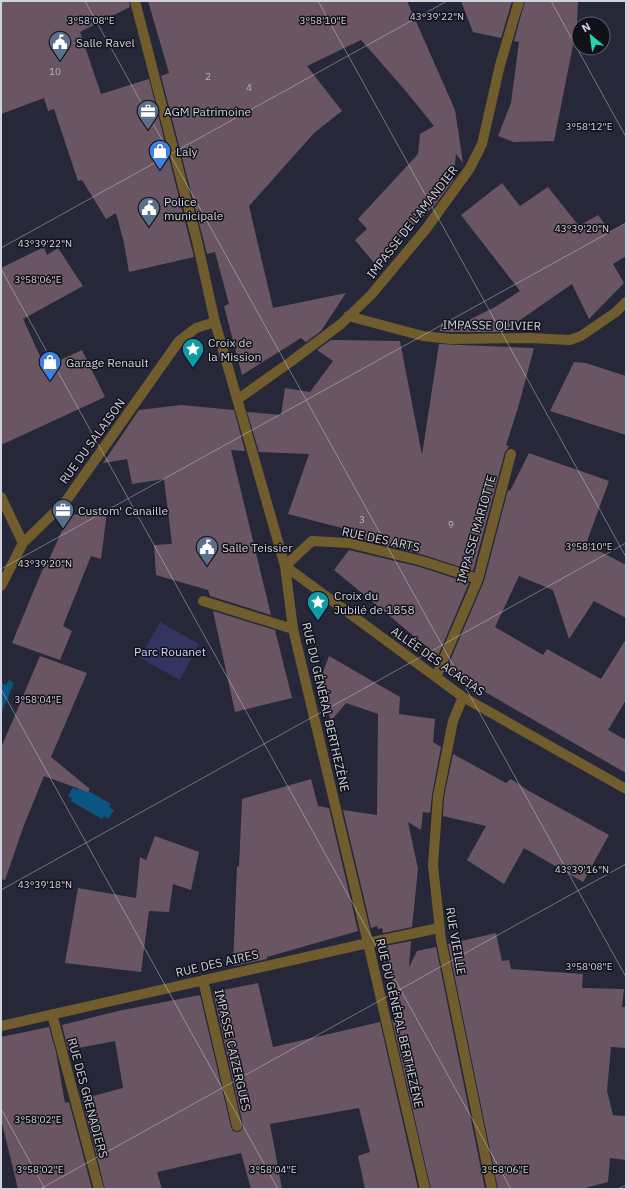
<svg xmlns="http://www.w3.org/2000/svg" width="627" height="1190" viewBox="0 0 627 1190" font-family="'IBM Plex Sans',sans-serif">
  <style>
    .green { fill: #323461 }
    .water { fill: #0a5581 }
    .building { fill: #6a5662 }
    .lines { fill: none; stroke-linecap: round; stroke-linejoin: round }
    .street { stroke: #705c2c; stroke-width: 10 }
    .ticks { fill: none; stroke: #d0d2de; stroke-width: 1; stroke-opacity: 0.45 }
    .labels { text-anchor: middle; dominant-baseline: central; stroke-width: 3; stroke-linejoin: round; paint-order: stroke }
    .number-label { font-size: 10px; fill: #b6b3bf }
    .poi-label { font-size: 12px; fill: #d0d2de; stroke: #101119; text-anchor: start }
    .street-label { font-size: 12px; fill: #d0d2de; stroke: #101119 }
    .park-label { font-size: 12px; fill: #d1d6fa; stroke: #101119 }
    .ticks-label { font-size: 10px; text-anchor: middle; fill: #d0d2de; stroke: #101119; stroke-width: 3; stroke-linejoin: round; paint-order: stroke }
  </style>
  <rect width="100%" height="100%" fill="#262739"/>
  <path class="green" d="M160 622 199 644 180 680 140 658Z"/>
  <path class="water" d="M9 680 14 683 1 714V683L6 685Z
    M80 786 111 804 109 807 114 810 108 819 104 816 102 819 71 801 72 798 68 796 73 787 78 790Z"/>
  <path class="building" d="M1 1H129L130 7 80 32 101 94 149 79 194 257 129 272 124 243 116 213 106 219 82 180 78 181 54 109 48 111 44 98 1 114Z
    M148 1H407L455 110 463 163 456 154 453 181 435 205 387 250 375 264 355 240 367 229 358 219 418 154 420 134 434 126 404 89 361 40 307 66 342 111 314 133 249 206 273 308 346 293 321 331 306 342 301 338 242 375 224 306 229 304 215 252 207 254 161 76 169 73Z
    M461 1H512L501 38 473 32Z
    M525 1H578L577 25 554 141 514 142 498 136 511 103 519 42 514 41Z
    M502 183 520 206 548 187 579 226 598 215 611 232 626 223V256L613 264 624 283 589 319 572 284 503 332H450L440 331 442 322 461 324 495 307 520 291 461 215Z
    M44 247 47 255 58 248 83 286 23 319 45 367 82 350 105 397 1 445V268Z
    M331 340 400 341 422 455 439 344 534 348 518 408 506 445 509 446 508 448 505 452 473 571 424 555 357 538 361 533 288 514 309 454 259 452 247 412 281 415 285 388 310 392 333 361 317 350Z
    M574 362 586 363 626 376V435L550 411Z
    M181 405 234 410 245 451 231 450 271 615 210 596 208 590 156 575 154 545 172 544 164 479 132 484 127 459 103 463 139 410Z
    M529 453 609 481 586 544 626 565V618L594 601 569 639 553 590 519 576 495 627 543 655 547 649 601 679 626 639V700L608 730 626 740V773L466 681 447 668 484 581 508 490 510 491Z
    M107 512 101 559 91 556 63 626 72 631 60 660 12 643 44 566H46L69 515Z
    M349 550 420 567 469 583 438 656 334 570Z
    M213 611 275 630 292 698 235 712Z
    M40 656 87 673 51 757 90 789 88 792 44 776 24 825 5 880 1 879V748Z
    M329 656 400 697 399 714 435 719 433 742 441 747 432 795 430 813 423 812 421 830 408 822 418 869 412 927 383 933 382 928 378 929 377 926 371 928 343 810 377 815 378 714 346 703 331 721 319 683Z
    M453 754 506 783 511 779 529 791 609 835 583 882 524 848 504 884 467 860 486 826 443 816 444 797Z
    M311 779 318 806 329 808 358 931 267 957V959L233 966 237 866 239 867 242 799Z
    M155 836 199 852 191 890 173 884 169 912 149 911 141 972 65 963 78 888 136 898 140 857 146 860Z
    M496 933 502 961 509 960 511 969 583 974 582 988 624 989 622 1007H626V1048L611 1047 607 1091 613 1115 626 1116V1160L610 1158 608 1182 581 1189H498L448 944Z
    M411 941 409 967 417 951 436 947 485 1189H431L392 1020 401 1018 385 946Z
    M258 983 273 1047 380 1022 418 1189H365L358 1156 370 1152 359 1108 270 1124 282 1189H251L241 1153 157 1172 162 1189H105L82 1099 123 1088 115 1041 68 1050 62 1025 118 1011 200 995 231 1127 233 1131 238 1132 242 1130 243 1125 213 992Z
    M49 1027 56 1052 65 1103 69 1102 92 1189H18L1 1119V1037Z"/>
  <g class="lines">
    <path class="street" d="M135 1 197 241 215 322 285 566 293 629 368 943 425 1189
      M348 316 423 336 450 339 530 338 570 340 581 336 616 312 626 302
      M238 399 289 363 341 324 371 295 426 229 470 168 482 144 500 65 519 1
      M1 497 23 543
      M285 566 463 697 626 789
      M285 566 312 541 349 543 422 561 478 579
      M1 586 23 543 66 501 179 341 196 328 215 322
      M203 601 293 629
      M436 677 478 579 511 454
      M463 697 453 721 438 796 433 865 441 940 492 1189
      M203 980 237 1126
      M52 1014 99 1189
      M1 1026 368 943 439 928"/>
  </g>
  <path class="ticks" d="M85 1 626 977M318 1 626 557M551 1 626 137M1 248 447 1M1 269 511 1189M1 569 626 223M1 689 278 1189M1 890 626 543M1 1109 45 1189M40 1189 626 864M618 1189 626 1185"/>
  <defs>
    <g id="civic-pin" transform="scale(1.15)"><path d="M0 17L-7.5 6A9.5 9.5 0 1 1 7.5 6Z" fill="#5c6f8a" stroke="#101119"/><path d="M-.6-6.5H3V-4.5H.6V-3L4-1V1h2V6H-6V1h2V-1L-.6-3ZM-1.2 2.5V6h2.4V2.5Z" fill="#fff"/></g>
    <g id="office-pin" transform="scale(1.15)"><path d="M0 17L-7.5 6A9.5 9.5 0 1 1 7.5 6Z" fill="#5c6f8a" stroke="#101119"/><path d="M-6-3h4V-5.5h4V-3h4V5H-6ZM-1-4.5V-3h2v-1.5ZM-6 0V1H6V0Z" fill="#fff"/></g>
    <g id="shop-pin" transform="scale(1.15)"><path d="M0 17L-7.5 6A9.5 9.5 0 1 1 7.5 6Z" fill="#3f7fe0" stroke="#101119"/><path d="M-5-2.5h2.3a2.7 3.5 0 0 1 5.4 0H5L5.5 6h-11ZM-1.5-2.5h3a1.5 2.3 0 0 0-3 0Z" fill="#fff"/></g>
    <g id="sight-pin" transform="scale(1.15)"><path d="M0 17L-7.5 6A9.5 9.5 0 1 1 7.5 6Z" fill="#0f9aa8" stroke="#101119"/><path d="M0-6L1.8-2.2L6-1.7L2.9 1.2L3.7 5.4L0 3.3L-3.7 5.4L-2.9 1.2L-6-1.7L-1.8-2.2Z" fill="#fff"/></g>
  </defs>
  <g fill-rule="evenodd">
    <use href="#civic-pin" x="60" y="42"/>
    <use href="#office-pin" x="148" y="111"/>
    <use href="#shop-pin" x="160" y="151"/>
    <use href="#civic-pin" x="149" y="208"/>
    <use href="#sight-pin" x="193" y="349"/>
    <use href="#shop-pin" x="50" y="362"/>
    <use href="#office-pin" x="63" y="510"/>
    <use href="#civic-pin" x="207" y="547"/>
    <use href="#sight-pin" x="318" y="602"/>
  </g>
  <g class="labels">
    <g class="number-label">
      <text x="55" y="71">10</text>
      <text x="208" y="76">2</text>
      <text x="249" y="87">4</text>
      <text x="362" y="519">3</text>
      <text x="451" y="524">9</text>
    </g>
    <g class="poi-label">
      <text x="76" y="42">Salle Ravel</text>
      <text x="164" y="111">AGM Patrimoine</text>
      <text x="176" y="151">Laly</text>
      <text x="164" y="201">Police<tspan x="164" dy="14">municipale</tspan></text>
      <text x="208" y="342">Croix de<tspan x="208" dy="14">la Mission</tspan></text>
      <text x="66" y="362">Garage Renault</text>
      <text x="78" y="510">Custom' Canaille</text>
      <text x="222" y="547">Salle Teissier</text>
      <text x="334" y="595">Croix du<tspan x="334" dy="14">Jubilé de 1858</tspan></text>
    </g>
    <g class="street-label">
      <text transform="translate(412 222) rotate(-52)">IMPASSE DE L'AMANDIER</text>
      <text transform="translate(492 325) rotate(1)">IMPASSE OLIVIER</text>
      <text transform="translate(92 441) rotate(-54)">RUE DU SALAISON</text>
      <text transform="translate(476 529) rotate(-74)">IMPASSE MARIOTTE</text>
      <text transform="translate(381 539) rotate(12)">RUE DES ARTS</text>
      <text transform="translate(438 661) rotate(35)">ALLÉE DES ACACIAS</text>
      <text transform="translate(326 707) rotate(77)">RUE DU GÉNÉRAL BERTHEZÈNE</text>
      <text transform="translate(456 941) rotate(80)">RUE VIEILLE</text>
      <text transform="translate(217 963) rotate(-13)">RUE DES AIRES</text>
      <text transform="translate(400 1023) rotate(77)">RUE DU GÉNÉRAL BERTHEZÈNE</text>
      <text transform="translate(233 1050) rotate(77)">IMPASSE CAIZERGUES</text>
      <text transform="translate(88 1098) rotate(75)">RUE DES GRENADIERS</text>
    </g>
    <g class="park-label">
      <text x="170" y="651">Parc Rouanet</text>
    </g>
  </g>
  <g class="ticks-label">
    <text x="437" y="20">43°39'22"N</text>
    <text x="91" y="24">3°58'08"E</text>
    <text x="323" y="24">3°58'10"E</text>
    <text x="589" y="130">3°58'12"E</text>
    <text x="582" y="232">43°39'20"N</text>
    <text x="45" y="247">43°39'22"N</text>
    <text x="38" y="283">3°58'06"E</text>
    <text x="589" y="550">3°58'10"E</text>
    <text x="45" y="567">43°39'20"N</text>
    <text x="38" y="703">3°58'04"E</text>
    <text x="582" y="873">43°39'16"N</text>
    <text x="45" y="888">43°39'18"N</text>
    <text x="589" y="970">3°58'08"E</text>
    <text x="38" y="1123">3°58'02"E</text>
    <text x="40" y="1173">3°58'02"E</text>
    <text x="273" y="1173">3°58'04"E</text>
    <text x="505" y="1173">3°58'06"E</text>
  </g>
  <rect width="627" height="1190" fill="none" stroke="#d0d2de" stroke-width="4"/>
  <g transform="translate(591 36) rotate(331)"><circle r="19" fill="#101119" stroke="#5d5e68"/>
  <path d="M0-3L7 15L0 10L-7 15Z" fill="#21d5af"/>
  <text y="-6" font-size="11" font-weight="bold" text-anchor="middle" fill="#d0d2de">N</text>
  </g>
</svg>
